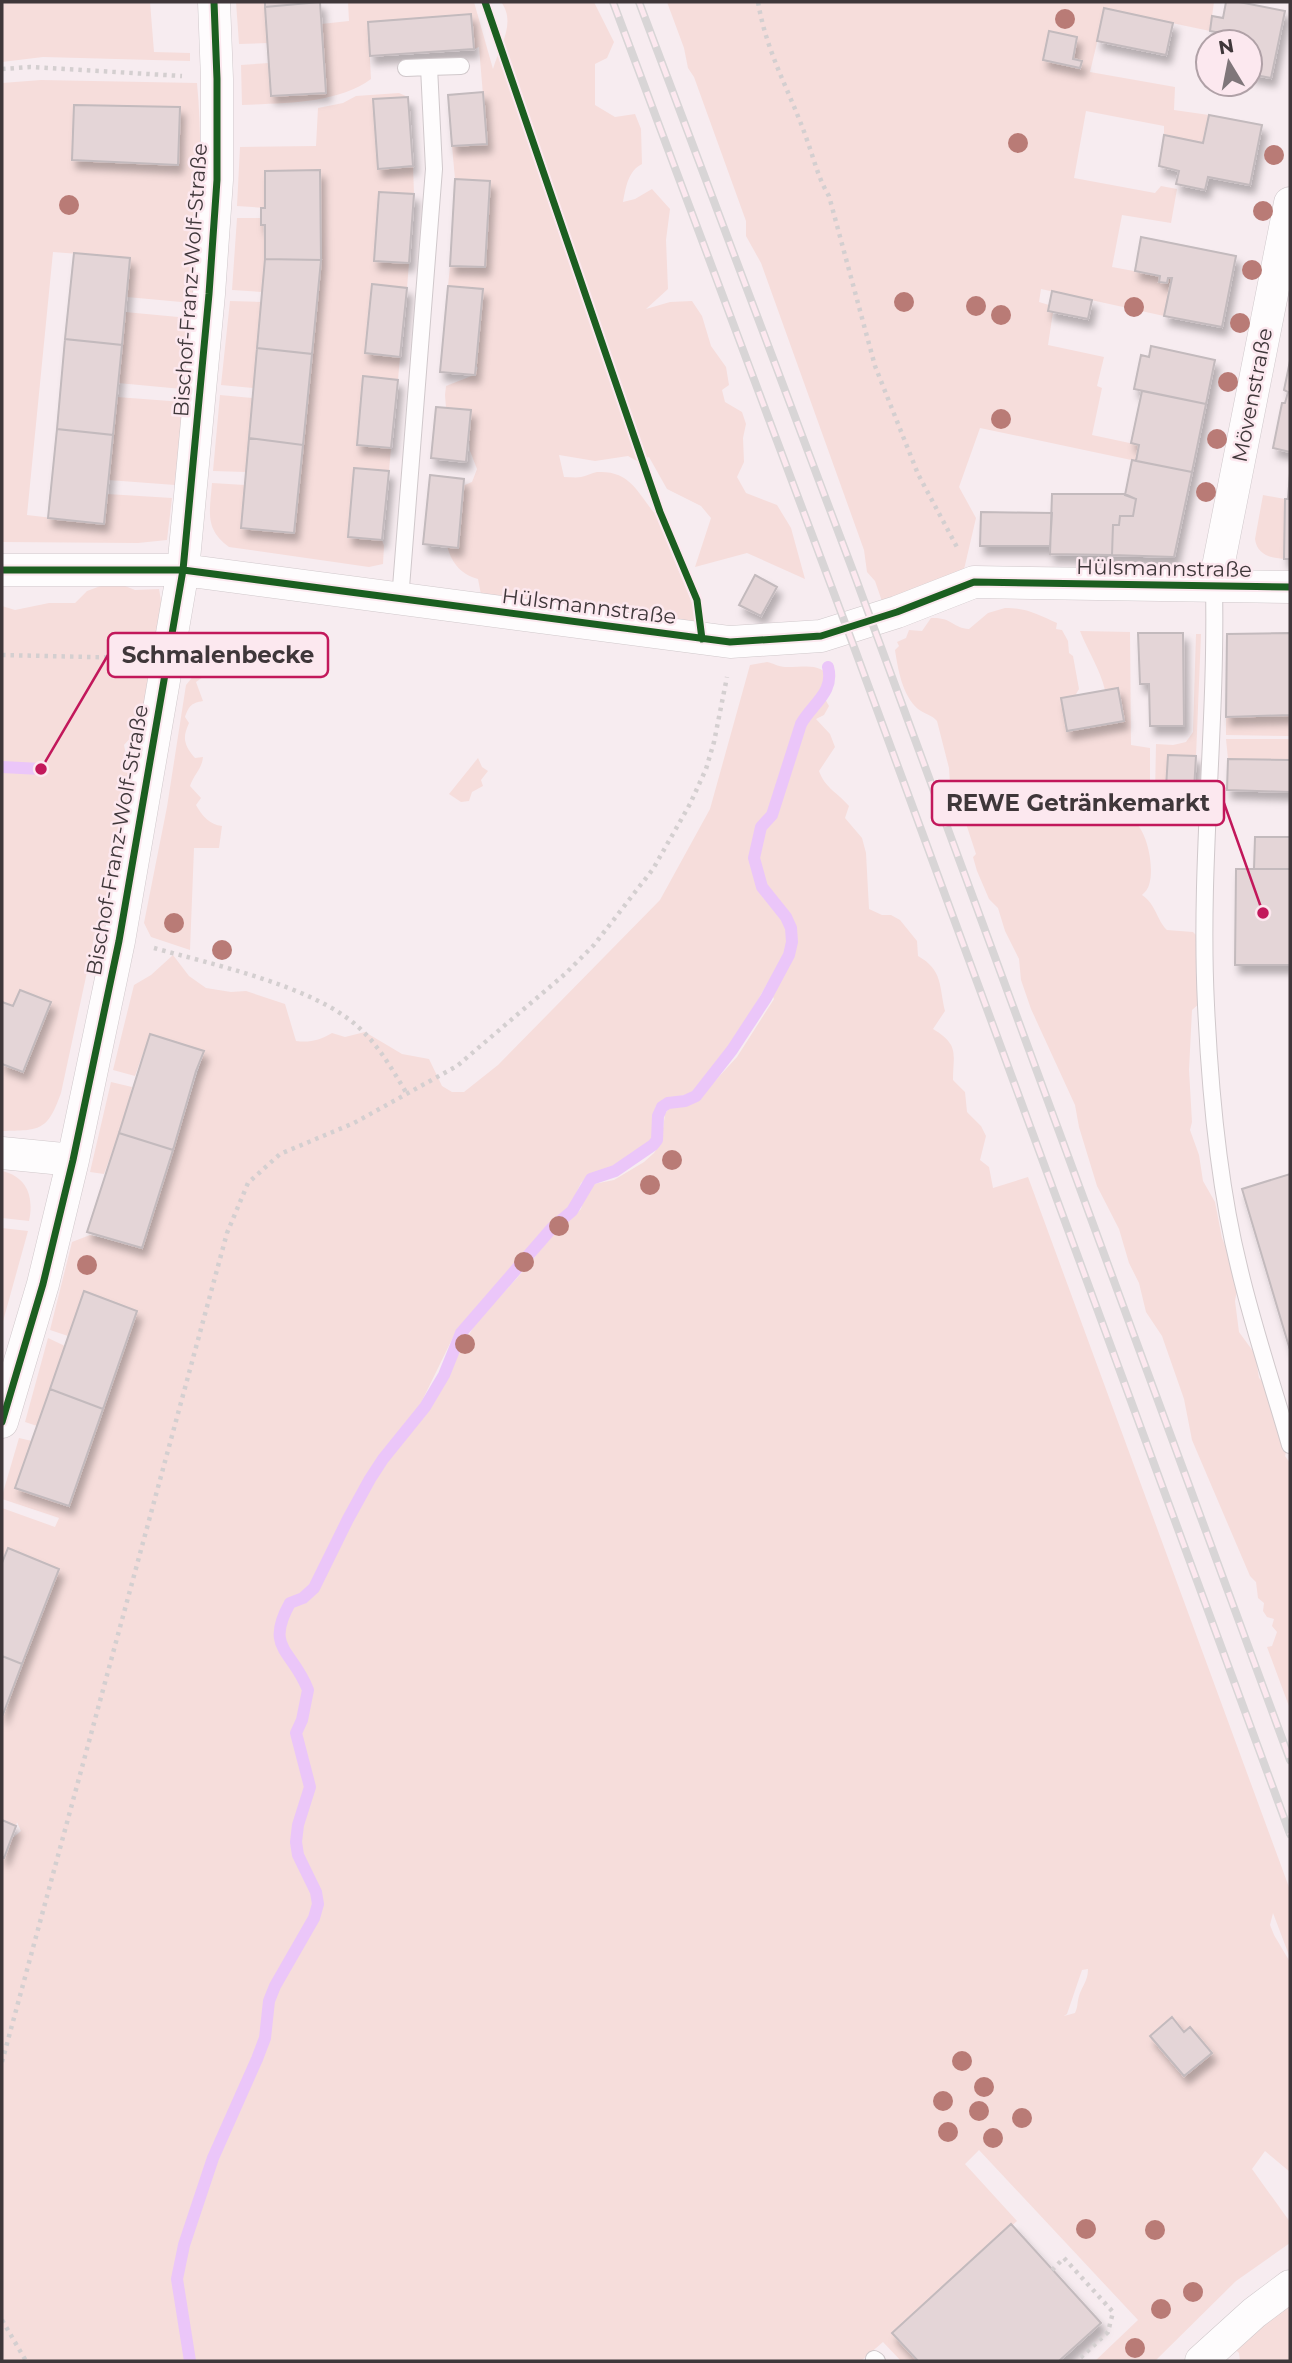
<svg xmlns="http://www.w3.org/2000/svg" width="1292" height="2363" viewBox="0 0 1292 2363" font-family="Montserrat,sans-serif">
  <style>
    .green { fill: #f6dddb; fill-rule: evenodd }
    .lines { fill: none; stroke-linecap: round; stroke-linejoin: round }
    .stream { stroke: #ebc6f9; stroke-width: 12 }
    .building { fill: #e4d5d7; stroke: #c3babd; stroke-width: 2; filter: url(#shadow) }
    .lane-casing { stroke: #d0c8cb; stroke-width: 18 }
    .street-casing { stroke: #d0c8cb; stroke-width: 33 }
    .path { stroke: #d4cfd0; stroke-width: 4.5; stroke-dasharray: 3.5 5; stroke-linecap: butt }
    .lane { stroke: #fefcfd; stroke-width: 16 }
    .street { stroke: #fefcfd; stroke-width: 32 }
    .rail-casing { stroke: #d8d5d6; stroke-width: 8 }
    .rail { stroke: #fce8ef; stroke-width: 5; stroke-dasharray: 16; stroke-linecap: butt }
    .cycleway-casing { stroke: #fce8ef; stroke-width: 11 }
    .cycleway { stroke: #1b5e20; stroke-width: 7 }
    .tree { fill: #b97b76 }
    .labels { text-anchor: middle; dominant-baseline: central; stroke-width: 5; stroke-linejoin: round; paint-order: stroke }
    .street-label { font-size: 21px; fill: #3f373a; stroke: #fce8ef }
    .leader { fill: none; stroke: #c2185b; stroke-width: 2.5 }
    .callout-dot { fill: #c2185b; stroke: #fce8ef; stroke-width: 2.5 }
    .callout { fill: #fce8ef; stroke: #c2185b; stroke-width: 2.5 }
    .callout-label { font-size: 23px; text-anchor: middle; font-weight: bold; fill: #3f373a }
  </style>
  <defs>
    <filter id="shadow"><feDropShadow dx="4.5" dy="8" stdDeviation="3.5" flood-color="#0004"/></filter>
  </defs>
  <rect width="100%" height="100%" fill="#f7ecf0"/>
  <path class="green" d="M2 2H150L154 52 190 53V61L43 57 2 62Z
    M236 2H265L268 43 239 44Z
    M348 2H474L493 69C499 47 517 23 501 2H594L614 42 607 58 595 64V105L615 117 635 114 641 129 642 164C628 171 626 187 623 202L635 199 652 189 670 209 666 240 668 289 646 309 670 302 692 301 702 316 711 346 726 367 729 385 722 390 725 402 742 412 746 424 743 438 744 462 737 477 746 493 777 505 791 528 805 579 747 553 695 567 711 518 701 506 667 489 649 457 637 461 628 456 595 461 559 455 564 477C570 477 576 478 581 477 586 476 592 473 597 472 631 470 638 494 656 515L696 613 695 633 483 605 478 579C441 570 441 523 448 492L472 482 477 469 470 451 469 434 446 408 445 395 446 386 474 375 478 368 470 359 483 290 448 286 450 266 485 267 489 181 455 179 452 146 487 143 479 47 474 49 471 14 368 22 371 79C338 104 282 103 242 105L241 65 269 63 272 96 325 93 321 24 349 21Z
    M667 2H1214L1210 31 1105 9 1090 72 1175 87 1174 110 1209 115 1203 143 1164 135V126L1086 111 1074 178 1155 193 1161 186 1177 189 1171 223 1122 215 1112 267 1172 278 1164 316 1041 289 1039 302 1049 305 1048 311 1053 312 1048 345 1104 357 1097 386 1102 388 1092 435 1139 445 1136 461 980 428 959 487 976 518 962 578 884 607 875 581 867 572 864 550 761 263 746 236V221L694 77 688 68 684 48Z
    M41 80 197 83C204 155 198 231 192 303L127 297 130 258 53 252 27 515 104 524 107 494 172 498 167 540 138 543 2 542V83Z
    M399 93 408 97 379 169 413 166 414 194 379 192 374 260 409 263 407 288 372 284 400 357 398 380 363 376 357 444 391 448 389 471 354 469 348 537 382 540 384 546 383 564 369 567 229 547C204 529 210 511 212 483L245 485 241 528 294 533 321 260 265 171V208L237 206 240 147 316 146 318 108 343 103 356 96Z
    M237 218H263L265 259 262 292 232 290Z
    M230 301 261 302 253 388 221 385Z
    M125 312 189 318 182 389 118 383Z
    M220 395 252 398 246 472 213 471Z
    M117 397 183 402 175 485 108 480Z
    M1263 495 1285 499 1284 559C1271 558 1257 555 1255 539Z
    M106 584 125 586 135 590 159 589 163 612 149 694 141 708 143 724 124 745 126 755 134 764 112 908 102 917 105 925 95 932 90 958 91 968 87 972 61 1093C47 1132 40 1130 2 1131V606L15 610 49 603H75L87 591Z
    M1005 608C1028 608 1038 615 1057 623L1056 629 1062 630 1068 641 1069 653 1073 656 1079 689 1076 694 1082 709 1124 721 1118 688 1105 690C1100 669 1088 651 1080 631L1130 632 1131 745 1150 748V796L1130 798 1131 807 1129 817C1147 826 1155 867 1149 885 1148 889 1145 892 1142 895 1156 904 1156 919 1167 930L1193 932 1201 940 1204 956 1196 969 1200 1003 1192 1010 1189 1070 1192 1122 1190 1130 1199 1155 1203 1181 1215 1202 1222 1238 1239 1279 1235 1301 1239 1332 1255 1354 1259 1378 1270 1389 1290 1440 1285 1456 1290 1463V1709L1267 1647 1272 1646 1277 1632 1272 1626 1274 1619 1267 1617 1263 1611 1264 1603 1258 1598 1256 1582 1250 1576 1192 1440 1184 1399 1162 1336 1146 1312 1139 1283 1129 1263 1119 1229 1097 1186 1079 1127 1075 1105 1031 1009 1021 980 1019 959 1005 931 998 908 989 899 977 871 973 857 976 854 954 787 950 784 949 768 937 721C932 715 925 714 918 709 902 695 898 669 895 650L899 646 897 642 906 638 909 630 922 631 931 618C952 617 953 628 969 629L988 613Z
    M1196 634H1201L1196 756 1168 755 1167 795H1155L1156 744 1173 745 1186 742 1193 732Z
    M767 662C773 663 779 667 785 667 803 668 822 660 832 682L824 690 825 699 829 706 824 715 816 719 830 734 835 747 819 771C825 788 837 792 849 806L845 818 862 838 866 853 869 909 882 915H891L900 920 917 941 918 956C943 970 939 986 945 1011L933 1029C960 1045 953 1054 953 1080L965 1092 967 1112 981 1126 986 1136 980 1160 989 1167 993 1188 1028 1177 1290 1890V1958L1273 1913 1270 1925 1274 1935 1290 1962V2172L1265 2151 1252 2169 1290 2222V2243L1236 2281 1155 2361H1095L1138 2320 979 2150 965 2164 1017 2221 892 2333 918 2361H901L883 2342 861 2361H2V1847L21 1831 17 1822 16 1826 2 1820V1717L59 1569 8 1549 2 1563V1508L55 1527 59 1518 2 1499V1496L19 1438 32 1441 16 1488 69 1506 137 1311 85 1291 68 1336 50 1330 72 1242 90 1235 142 1248 204 1052 150 1034 135 1076 113 1070 134 985 151 975 173 955 189 976 206 988 231 992 246 991 285 1004 296 1041C310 1043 320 1040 332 1033L345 1037 365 1032 402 1054 429 1059 442 1086 452 1092H464L498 1065 660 900 710 809 750 665ZM767 984 774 999 737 1057 703 1094 690 1104 669 1108 665 1114 661 1143 654 1153 644 1162 614 1180 594 1184 584 1198 581 1209 544 1244 530 1264 476 1322 429 1410 420 1405 457 1329 569 1208 581 1183 590 1175 612 1168 626 1160 650 1142 654 1133V1114L656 1106 663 1100 693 1093 735 1040ZM1088 1969C1088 1981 1082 1986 1079 1996 1077 2003 1078 2007 1075 2013L1064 2016 1067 2014 1082 1970Z
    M195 674H207L196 682 203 701C191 703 189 706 185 717L189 723C182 738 184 745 195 758L203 757C202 769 194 774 190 786L201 798 196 805C202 816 210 825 222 826L219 848H194L190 950 151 937 144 923 167 807 186 685Z
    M1290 715V736L1226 735V717Z
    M1226 739H1290V760L1228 759Z
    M478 758 482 767 488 771 481 780 483 786 472 792 469 801 461 802 449 794Z
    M111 1082 132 1087 127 1112 104 1174 90 1172Z
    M2 1171C28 1177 34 1198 29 1221L2 1218Z
    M2 1228 28 1231 2 1325Z
    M48 1338 65 1346 37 1426 25 1422Z
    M1290 2297V2361H1240L1239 2353 1233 2347Z"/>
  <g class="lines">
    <path class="stream" d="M2 767 41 769
      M190 2361 177 2279 184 2245 213 2158 257 2059 265 2038 269 2001 275 1986 314 1918 318 1904 316 1892 298 1855 296 1842 298 1825 310 1787 296 1733 302 1720 308 1690C293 1650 264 1649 290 1603L303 1598 314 1588 348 1519 370 1479 383 1459 425 1407 444 1375 461 1333 552 1228 572 1211 591 1179 615 1171 653 1145 657 1140 658 1116 662 1107 668 1103 685 1101 696 1096 732 1050 766 998 789 955 792 942 791 928 786 917 762 887 754 858 761 827 772 815 801 724C812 704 835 692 828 667"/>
  </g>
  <path class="building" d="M265 2H320L265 7Z
    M320 2 326 93 271 96 265 7Z
    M1226 2H1239L1285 11 1271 78 1250 74V42H1219L1221 33 1210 31 1212 16 1223 18Z
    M1104 8 1173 23 1166 55 1097 41Z
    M471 14 474 49 370 56 368 22Z
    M1049 31 1077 37 1073 59 1082 61 1080 68 1043 60Z
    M483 92 487 144 452 146 448 95Z
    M408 97 413 166 378 169 373 99Z
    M74 105 180 107 178 165 72 160Z
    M1209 115 1262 125 1250 185 1208 177 1205 190 1176 184 1179 171 1159 166 1164 135 1203 143Z
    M320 170 321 260 265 259V225H261V208H265V171Z
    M455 179 490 181 485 267 450 266Z
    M379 192 414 194 409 263 374 261Z
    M1141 237 1236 256 1222 327 1164 316 1172 278H1168L1167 283 1159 282 1160 276 1135 271Z
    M74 253 130 258 122 345 65 339Z
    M265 259 321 260 312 354 257 348Z
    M372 284 407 288 400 357 365 353Z
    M448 286 483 289 475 375 440 372Z
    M1052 291 1092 300 1088 319 1048 311Z
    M65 339 122 345 113 435 57 429Z
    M1151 346 1215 360 1206 404 1134 389 1141 355 1149 357Z
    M257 348 312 354 303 445 249 438Z
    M1290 361V452L1273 448 1282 403H1285L1288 392 1284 390Z
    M363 376 398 380 391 448 357 445Z
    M1142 391 1206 404 1192 472 1136 461 1139 445 1131 443Z
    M436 407 471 410 466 462 431 458Z
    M57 429 113 435 104 524 48 518Z
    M249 438 303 445 294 533 241 528Z
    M1132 460 1192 472 1174 557 1112 555 1113 525H1119L1120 516H1133L1136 499 1125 495Z
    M354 468 389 471 382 540 348 537Z
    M1290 473V559H1284L1285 499H1288Z
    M430 475 464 479 458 548 423 544Z
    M1052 494H1125L1136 499 1133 516H1120L1119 525H1113L1112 555 1050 554Z
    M981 512 1052 513 1050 546H980Z
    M755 575 777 587 761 616 739 605Z
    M1138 633H1183L1184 726H1150L1149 684H1140Z
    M1290 633V715L1226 717 1227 634Z
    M1118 688 1124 721 1067 731 1061 698Z
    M1168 755 1196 756 1194 790 1166 788Z
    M1228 759 1290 760V792L1227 790Z
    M1255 837H1290V869H1254Z
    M1236 869H1290V965H1235Z
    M20 990 51 1002 23 1072 2 1064V1002L13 1006Z
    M150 1034 204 1051 196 1071 173 1150 119 1133Z
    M119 1133 173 1150 142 1248 87 1232Z
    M1290 1174V1350L1242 1189Z
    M84 1291 137 1311 103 1409 50 1389Z
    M50 1389 103 1409 69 1506 15 1488Z
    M8 1548 59 1569 22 1664 2 1656V1563Z
    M2 1656 22 1664 2 1717Z
    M2 1820 16 1826 4 1858 2 1857Z
    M1172 2017 1184 2032 1190 2027 1212 2053 1184 2076 1150 2036Z
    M1011 2224 1101 2323 1059 2361H918L892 2333Z"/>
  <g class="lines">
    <g class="lane-casing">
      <path id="lane" d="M429 67 461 66
        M1214 587C1217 726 1199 865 1206 1005 1210 1091 1218 1183 1239 1267 1253 1327 1273 1386 1290 1445
        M400 600 434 169 429 67 406 68
        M874 2359 877 2361"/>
    </g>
    <g class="street-casing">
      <path id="street" d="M2 570H183L730 642 821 636 897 612 974 582 1290 587
        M1214 587 1290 203
        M2 1153 73 1160
        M2 1422 43 1284 73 1160 119 941 183 570 209 294 217 180V79L214 2
        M1201 2361 1254 2313 1290 2286"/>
    </g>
    <path class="path" d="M758 2C767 55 790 91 807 140 814 159 818 178 829 196L875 366 918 474 958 549
      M2 69 30 67 182 76
      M2 655 134 658
      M154 948C211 964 312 986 356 1025 378 1044 392 1069 407 1094
      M2 2062 227 1233 248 1183 280 1154 354 1123 457 1066 565 974 594 945 653 869 690 804 706 769 714 742 727 677
      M1052 2270 1064 2258 1113 2312 1108 2332 1077 2361
      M2 2320 26 2361"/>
    <use href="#lane" class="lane"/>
    <use href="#street" class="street"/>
    <g class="rail-casing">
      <path id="rail" d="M613 2 854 647 1290 1834
        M639 2 856 579 1290 1760"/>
    </g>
    <use href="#rail" class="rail"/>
    <g class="cycleway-casing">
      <path id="cycleway" d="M485 2 660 512 697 600 702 639
        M2 570H183L730 642 821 636 897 612 974 582 1290 587
        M2 1422 43 1284 73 1160 119 941 183 570 209 294 217 180V79L214 2"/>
    </g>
    <use href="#cycleway" class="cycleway"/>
  </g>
  <g class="tree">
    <circle cx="1065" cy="19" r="10"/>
    <circle cx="1018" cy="143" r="10"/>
    <circle cx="1274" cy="155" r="10"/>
    <circle cx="69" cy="205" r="10"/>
    <circle cx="1263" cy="211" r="10"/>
    <circle cx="1252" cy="270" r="10"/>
    <circle cx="904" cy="302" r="10"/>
    <circle cx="976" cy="306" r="10"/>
    <circle cx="1134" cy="307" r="10"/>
    <circle cx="1001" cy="315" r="10"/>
    <circle cx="1240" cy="323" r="10"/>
    <circle cx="1228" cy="382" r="10"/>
    <circle cx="1001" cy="419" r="10"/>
    <circle cx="1217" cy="439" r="10"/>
    <circle cx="1206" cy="492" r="10"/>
    <circle cx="174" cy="923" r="10"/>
    <circle cx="222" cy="950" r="10"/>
    <circle cx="672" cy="1160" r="10"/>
    <circle cx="650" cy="1185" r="10"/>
    <circle cx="559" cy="1226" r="10"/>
    <circle cx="524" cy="1262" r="10"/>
    <circle cx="87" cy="1265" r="10"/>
    <circle cx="465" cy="1344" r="10"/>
    <circle cx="962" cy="2061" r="10"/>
    <circle cx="984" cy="2087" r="10"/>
    <circle cx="943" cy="2101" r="10"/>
    <circle cx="979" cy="2111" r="10"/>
    <circle cx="1022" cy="2118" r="10"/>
    <circle cx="948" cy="2132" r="10"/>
    <circle cx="993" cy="2138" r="10"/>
    <circle cx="1086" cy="2229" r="10"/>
    <circle cx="1155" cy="2230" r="10"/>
    <circle cx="1193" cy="2292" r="10"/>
    <circle cx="1161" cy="2309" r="10"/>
    <circle cx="1135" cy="2348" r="10"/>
  </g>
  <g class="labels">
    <g class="street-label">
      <text transform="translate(190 280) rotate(-86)">Bischof-Franz-Wolf-Straße</text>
      <text transform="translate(1252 395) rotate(-79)">Mövenstraße</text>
      <text transform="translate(1164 568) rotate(1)">Hülsmannstraße</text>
      <text transform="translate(589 606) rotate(7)">Hülsmannstraße</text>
      <text transform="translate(117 840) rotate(-80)">Bischof-Franz-Wolf-Straße</text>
    </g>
  </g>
  <path class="leader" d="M41 769L108 655M1263 913L1224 803"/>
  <g class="callout-dot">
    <circle cx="41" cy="769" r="7"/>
    <circle cx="1263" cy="913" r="7"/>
  </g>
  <g class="callout">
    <rect x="108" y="633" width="220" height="44" rx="7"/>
    <rect x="932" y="781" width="292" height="44" rx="7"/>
  </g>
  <g class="callout-label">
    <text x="218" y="663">Schmalenbecke</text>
    <text x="1078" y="811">REWE Getränkemarkt</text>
  </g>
  <rect width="1292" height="2363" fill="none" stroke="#3f373a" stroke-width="7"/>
  <g transform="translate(1229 63) rotate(350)"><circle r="33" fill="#fce8ef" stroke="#b0a1a7" stroke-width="2"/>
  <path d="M0-5L12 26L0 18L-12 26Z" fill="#7f767a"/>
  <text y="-10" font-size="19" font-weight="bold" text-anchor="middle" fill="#3f373a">N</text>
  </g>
</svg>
